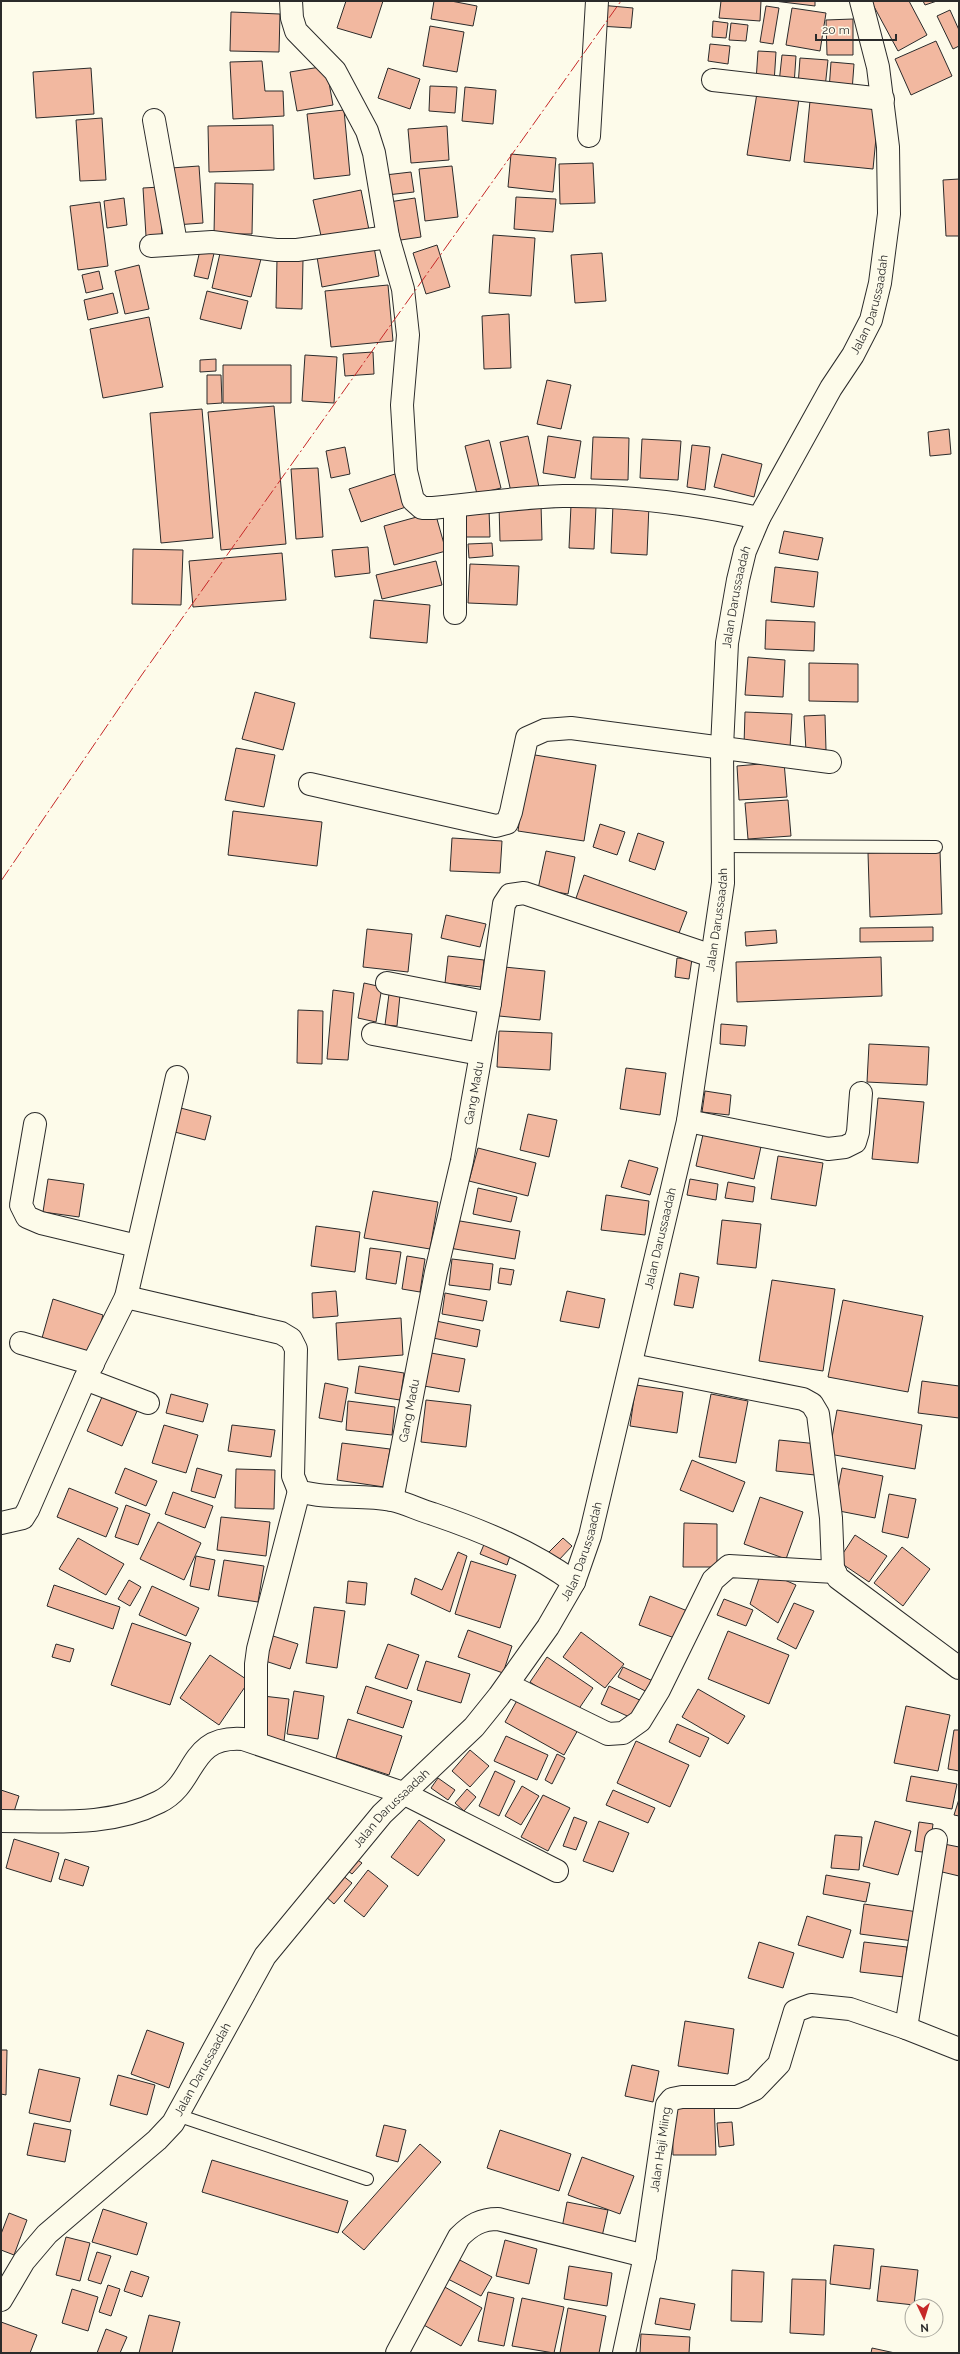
<svg xmlns="http://www.w3.org/2000/svg" width="960" height="2354" viewBox="0 0 960 2354" font-family="Raleway,sans-serif">
  <style>
    .building { fill: #f2b8a0; stroke: #2b2b2b }
    .lines { fill: none; stroke-linecap: round; stroke-linejoin: round }
    .service-casing { stroke: #2b2b2b; stroke-width: 14 }
    .minor-casing { stroke: #2b2b2b; stroke-width: 24 }
    .tertiary-casing { stroke: #2b2b2b; stroke-width: 24 }
    .service { stroke: #fdfbea; stroke-width: 12 }
    .minor { stroke: #fdfbea; stroke-width: 22 }
    .tertiary { stroke: #fdfbea; stroke-width: 22 }
    .power { stroke: #c62828; stroke-width: 1; stroke-dasharray: 14 3 2 3; stroke-linecap: butt }
    .labels { text-anchor: middle; dominant-baseline: central; stroke-width: 3; stroke-linejoin: round; paint-order: stroke }
    .street-label { font-size: 12px; fill: #2b2b2b; stroke: #fdfbea }
  </style>
  <rect width="100%" height="100%" fill="#fdfbea"/>
  <path class="building" d="M346 1H383L371 38 337 28Z
    M434 1H451L477 6 473 26 431 19Z
    M721 1H761L760 21 719 18Z
    M774 1H815V6Z
    M871 1H909L927 35 898 51Z
    M923 1H937L925 5Z
    M600 5 633 8 631 28 599 26Z
    M766 6 779 8 773 44 760 42Z
    M792 8 826 13 820 51 786 45Z
    M950 10 959 30V46L953 49 937 16Z
    M231 12 280 14 279 52 230 51Z
    M853 19V55H827L826 20Z
    M713 21 728 23 726 38 712 37Z
    M731 23 748 25 746 41 729 40Z
    M430 26 464 32 457 72 423 66Z
    M936 41 952 76 911 95 895 59Z
    M710 44 730 46 728 64 708 61Z
    M758 51 776 52 774 83 756 81Z
    M782 55 796 56 794 85 779 83Z
    M800 58 828 60 825 88 798 86Z
    M262 61 265 91H283L284 116 233 119 230 62Z
    M831 62 854 64 852 91 829 90Z
    M326 66 333 105 297 111 290 72Z
    M91 68 94 114 36 118 33 72Z
    M388 68 420 79 410 109 378 98Z
    M430 86 457 87 455 113 429 111Z
    M465 87 496 90 493 124 462 121Z
    M757 93 799 99 790 161 747 155Z
    M810 101 879 107 873 169 804 162Z
    M344 110 350 175 314 179 307 114Z
    M102 118 106 180 80 181 76 120Z
    M273 125 274 170 209 172 208 126Z
    M447 126 449 160 411 163 408 129Z
    M511 154 556 158 553 192 508 187Z
    M593 163 595 203 560 204 559 164Z
    M199 166 203 223 175 225 171 168Z
    M452 166 458 217 425 221 419 169Z
    M411 172 414 192 387 195 385 175Z
    M959 179V236H946L943 180Z
    M215 183 253 184 252 234H214Z
    M160 187 162 235 146 236 143 188Z
    M361 190 369 230 322 240 313 200Z
    M516 197 556 199 553 232 514 229Z
    M124 198 127 225 107 228 104 201Z
    M415 198 421 237 394 241 389 202Z
    M100 202 108 266 78 270 70 206Z
    M493 235 535 238 531 296 489 293Z
    M437 245 450 287 426 294 413 253Z
    M201 246 215 249 208 279 194 276Z
    M374 247 379 276 322 287 317 257Z
    M221 249 261 259 251 297 212 288Z
    M602 253 606 301 575 303 571 255Z
    M277 259 303 260 302 309 276 308Z
    M139 265 149 309 125 314 115 271Z
    M99 271 103 289 86 293 82 275Z
    M388 285 393 341 331 347 325 291Z
    M207 291 248 301 241 329 200 319Z
    M113 293 118 313 88 320 84 300Z
    M509 314 511 368 484 369 482 316Z
    M149 317 163 387 103 398 90 329Z
    M373 352 374 374 345 376 343 354Z
    M305 355 337 357 334 403 302 401Z
    M216 359V371L200 372V360Z
    M223 365H291V403H223Z
    M207 375H221L222 403 207 404Z
    M547 380 571 385 561 429 537 424Z
    M274 406 286 544 221 550 208 412Z
    M202 409 213 538 161 543 150 413Z
    M949 429 951 454 930 456 928 432Z
    M528 436 539 487 511 492 500 442Z
    M548 436 581 441 575 478 543 473Z
    M593 437 629 438 628 480 591 479Z
    M642 439 681 441 678 480 640 478Z
    M489 440 501 488 477 494 465 446Z
    M692 445 710 447 705 490 687 487Z
    M345 447 350 474 331 478 326 451Z
    M722 454 762 464 754 497 714 487Z
    M318 468 323 537 296 539 291 469Z
    M398 473 409 506 361 522 349 489Z
    M541 504 542 540 500 541 499 505Z
    M613 504 649 505 647 555 611 553Z
    M571 505 596 506 594 549 569 548Z
    M489 510 490 537H463L462 511Z
    M435 512 446 551 394 565 384 526Z
    M784 531 823 538 818 560 779 553Z
    M492 543 493 556 469 558 468 544Z
    M368 547 370 573 335 577 332 550Z
    M133 549 183 550 181 605 132 604Z
    M282 553 286 600 193 607 189 561Z
    M436 561 442 585 382 599 376 575Z
    M470 564 519 566 517 605 468 603Z
    M775 567 818 572 814 607 771 602Z
    M374 600 430 605 427 643 370 638Z
    M766 620 815 622 814 651 765 649Z
    M748 657 785 660 783 697 745 695Z
    M809 663 858 664V702L809 701Z
    M255 692 295 703 283 750 242 739Z
    M745 712 792 714 790 748 744 745Z
    M825 715 826 750 806 751 804 716Z
    M236 748 275 755 264 807 225 800Z
    M529 754 596 765 584 841 518 831Z
    M784 762 787 797 739 800 737 766Z
    M788 800 791 836 748 839 745 803Z
    M233 811 322 822 317 866 228 855Z
    M600 824 625 832 617 855 593 847Z
    M638 833 664 842 655 870 629 861Z
    M452 838 502 841 500 873 450 871Z
    M546 851 575 857 568 894 538 889Z
    M940 851 942 914 870 917 868 853Z
    M584 875 687 912 676 941 574 904Z
    M446 915 486 924 480 947 441 938Z
    M933 927V941L860 942V928Z
    M367 929 412 934 408 972 363 967Z
    M776 930 777 943 746 946 745 932Z
    M448 956 484 960 481 987 445 983Z
    M881 957 882 996 737 1002 736 962Z
    M677 958 692 959 689 979 675 977Z
    M504 967 545 971 540 1020 499 1016Z
    M364 983 382 987 376 1022 358 1018Z
    M333 990 354 993 348 1060 327 1059Z
    M389 994 400 995 397 1026 385 1025Z
    M298 1010 323 1011 322 1064 297 1063Z
    M721 1024 747 1026 745 1046 720 1044Z
    M499 1031 552 1033 550 1070 497 1067Z
    M869 1044 929 1047 927 1085 867 1082Z
    M626 1068 666 1073 660 1115 620 1109Z
    M705 1091 731 1095 729 1115 702 1112Z
    M878 1098 924 1102 918 1163 872 1159Z
    M177 1107 211 1116 205 1140 171 1131Z
    M528 1114 557 1120 549 1157 520 1150Z
    M704 1130 762 1142 754 1179 696 1166Z
    M478 1148 536 1163 528 1196 469 1181Z
    M778 1156 823 1163 816 1206 771 1199Z
    M629 1160 658 1168 650 1195 621 1187Z
    M48 1179 84 1184 79 1217 43 1212Z
    M690 1179 718 1184 716 1200 687 1195Z
    M728 1182 755 1187 753 1202 725 1198Z
    M478 1188 517 1197 511 1222 473 1214Z
    M373 1191 438 1202 430 1249 364 1238Z
    M606 1195 649 1201 645 1235 601 1230Z
    M454 1220 520 1231 515 1259 449 1248Z
    M722 1220 761 1224 756 1268 717 1264Z
    M316 1226 360 1232 355 1272 311 1266Z
    M370 1248 401 1252 396 1284 366 1279Z
    M407 1256 425 1259 420 1292 402 1289Z
    M452 1259 493 1264 490 1290 449 1285Z
    M500 1268 514 1270 511 1285 498 1283Z
    M680 1273 699 1277 693 1308 674 1305Z
    M772 1280 835 1289 823 1371 759 1361Z
    M336 1291 338 1316 313 1318 312 1293Z
    M567 1291 605 1299 599 1328 560 1321Z
    M445 1293 487 1301 483 1321 442 1314Z
    M53 1299 103 1315 92 1353 42 1338Z
    M843 1300 923 1316 908 1392 828 1377Z
    M401 1318 403 1355 338 1360 336 1323Z
    M436 1321 480 1330 477 1347 433 1338Z
    M431 1353 465 1359 459 1392 424 1386Z
    M359 1366 404 1373 400 1400 355 1393Z
    M922 1381 959 1386V1418L918 1413Z
    M325 1383 348 1388 342 1422 319 1418Z
    M636 1385 683 1392 677 1433 630 1426Z
    M171 1394 208 1404 203 1422 166 1413Z
    M711 1394 748 1401 736 1463 699 1457Z
    M102 1397 137 1411 122 1446 87 1431Z
    M426 1400 471 1405 466 1447 421 1442Z
    M348 1401 395 1407 392 1435 346 1430Z
    M837 1410 922 1425 915 1469 829 1454Z
    M164 1425 198 1435 186 1473 152 1463Z
    M232 1425 275 1430 271 1457 228 1451Z
    M779 1440 818 1444 815 1475 776 1471Z
    M342 1443 390 1449 384 1487 337 1480Z
    M692 1460 745 1482 733 1512 680 1490Z
    M125 1468 157 1481 146 1506 115 1493Z
    M197 1468 222 1475 215 1498 191 1491Z
    M842 1468 883 1476 875 1518 834 1510Z
    M236 1469 275 1470 274 1509 235 1508Z
    M69 1488 118 1508 106 1537 57 1517Z
    M173 1492 213 1506 205 1528 165 1514Z
    M889 1494 916 1499 908 1538 882 1532Z
    M760 1497 803 1512 786 1559 744 1544Z
    M126 1505 150 1514 138 1545 115 1537Z
    M221 1517 270 1522 266 1556 217 1550Z
    M158 1522 201 1543 184 1580 140 1559Z
    M684 1523 717 1524V1567H683Z
    M855 1535 887 1556 869 1582 838 1561Z
    M78 1538 124 1564 106 1595 59 1569Z
    M563 1538 572 1546 558 1561 549 1552Z
    M485 1542 511 1553 507 1565 480 1554Z
    M902 1547 930 1569 903 1606 874 1583Z
    M458 1552 467 1556 450 1612 411 1594 415 1578 442 1590Z
    M196 1556 215 1560 209 1590 190 1586Z
    M224 1560 264 1566 258 1602 218 1596Z
    M471 1561 516 1575 500 1628 455 1614Z
    M762 1570 796 1585 778 1623 750 1604Z
    M129 1580 141 1587 130 1606 118 1599Z
    M348 1581 367 1583 365 1605 346 1603Z
    M54 1585 120 1607 113 1629 47 1606Z
    M152 1586 199 1608 186 1636 139 1615Z
    M650 1596 690 1612 680 1640 639 1625Z
    M724 1599 753 1610 746 1626 717 1615Z
    M794 1603 814 1611 796 1649 777 1639Z
    M314 1607 345 1611 337 1668 306 1663Z
    M132 1623 191 1643 170 1705 111 1685Z
    M468 1630 512 1646 503 1673 458 1657Z
    M728 1631 789 1655 769 1704 708 1679Z
    M581 1632 624 1664 605 1688 563 1657Z
    M270 1635 298 1644 290 1669 262 1660Z
    M56 1644 74 1649 70 1662 52 1657Z
    M388 1644 419 1655 407 1689 375 1678Z
    M210 1655 249 1681 219 1725 180 1698Z
    M547 1657 593 1688 576 1713 530 1682Z
    M426 1661 470 1674 461 1703 417 1690Z
    M623 1667 657 1683 651 1694 618 1677Z
    M366 1686 412 1701 403 1728 357 1713Z
    M609 1686 644 1702 636 1720 601 1704Z
    M698 1689 745 1716 728 1744 682 1717Z
    M294 1691 324 1696 318 1739 287 1734Z
    M520 1695 579 1728 564 1755 505 1722Z
    M263 1696 289 1699 284 1741 258 1738Z
    M906 1706 950 1715 938 1771 894 1763Z
    M348 1719 402 1736 389 1775 336 1758Z
    M677 1724 709 1738 700 1757 669 1742Z
    M954 1730H959V1771L948 1769Z
    M506 1736 548 1755 537 1780 494 1761Z
    M636 1741 689 1765 670 1807 617 1783Z
    M470 1750 489 1766 470 1787 452 1771Z
    M557 1754 565 1758 552 1784 545 1780Z
    M495 1771 515 1781 499 1816 479 1806Z
    M911 1776 957 1784 952 1809 906 1801Z
    M438 1778 455 1790 448 1800 431 1788Z
    M522 1786 539 1796 521 1825 505 1816Z
    M467 1789 476 1797 464 1811 455 1803Z
    M1 1790 19 1796 12 1818 1 1814Z
    M613 1790 655 1808 648 1823 606 1805Z
    M543 1795 570 1808 548 1851 521 1837Z
    M959 1799V1816L954 1815Z
    M574 1817 587 1822 576 1850 563 1846Z
    M419 1820 445 1840 418 1876 391 1857Z
    M599 1821 629 1833 613 1872 583 1861Z
    M875 1821 911 1831 898 1875 863 1866Z
    M919 1822 933 1824 929 1853 915 1851Z
    M835 1835 862 1837 859 1870 831 1868Z
    M14 1839 59 1853 51 1882 6 1868Z
    M944 1844 959 1847V1876L938 1871Z
    M352 1856 362 1863 352 1874 343 1867Z
    M65 1859 89 1867 83 1886 59 1879Z
    M368 1870 388 1886 364 1917 344 1901Z
    M342 1875 352 1883 334 1904 324 1895Z
    M826 1875 870 1883 866 1902 823 1894Z
    M864 1904 918 1912 913 1941 860 1934Z
    M807 1916 851 1930 843 1958 798 1945Z
    M759 1942 794 1953 783 1988 748 1978Z
    M864 1942 907 1947 904 1977 860 1972Z
    M685 2021 734 2029 728 2074 678 2066Z
    M147 2030 184 2043 169 2088 131 2074Z
    M1 2050H7L6 2095 1 2094Z
    M632 2065 659 2071 653 2102 625 2096Z
    M39 2069 80 2078 70 2122 29 2113Z
    M118 2075 155 2085 147 2115 110 2105Z
    M714 2101 716 2155H673L672 2102Z
    M732 2122 734 2145 719 2147 717 2123Z
    M34 2123 71 2130 65 2162 27 2155Z
    M384 2125 406 2130 398 2162 376 2156Z
    M500 2130 571 2154 559 2191 487 2168Z
    M420 2144 441 2162 364 2250 342 2232Z
    M582 2157 634 2176 620 2214 568 2195Z
    M212 2160 348 2201 338 2233 202 2192Z
    M567 2202 608 2210 601 2241 561 2233Z
    M103 2209 147 2223 137 2255 92 2242Z
    M9 2213 27 2220 14 2255 1 2250V2234Z
    M66 2237 90 2243 80 2281 56 2275Z
    M505 2240 537 2249 529 2284 496 2276Z
    M834 2245 874 2249 870 2289 830 2284Z
    M97 2252 111 2256 101 2284 88 2280Z
    M456 2258 492 2277 481 2296 446 2278Z
    M569 2266 612 2273 607 2306 564 2299Z
    M881 2266 918 2270 914 2305 877 2301Z
    M732 2270 764 2272 762 2322 731 2321Z
    M131 2271 149 2277 142 2297 124 2291Z
    M792 2279 826 2280 824 2335 790 2333Z
    M108 2285 120 2289 111 2316 99 2312Z
    M443 2286 482 2308 461 2346 422 2324Z
    M72 2289 98 2297 88 2331 62 2323Z
    M488 2292 514 2298 504 2346 478 2341Z
    M522 2298 564 2307 554 2353 512 2346Z
    M660 2298 695 2304 690 2330 655 2324Z
    M568 2308 606 2316 599 2353H560Z
    M149 2315 180 2322 172 2353H139Z
    M1 2322 37 2335 30 2353H1Z
    M106 2329 127 2337 120 2353H97Z
    M641 2334 690 2337 689 2353H640Z
    M872 2348 895 2353H871Z"/>
  <g class="lines">
    <g class="service-casing">
      <path id="service" d="M722 846 936 847
        M177 2115 367 2179"/>
    </g>
    <g class="minor-casing">
      <g id="minor">
        <path d="M291 1 292 18 296 31 335 71 367 131 374 153 388 237 403 289 408 335 402 405 406 471 413 500 422 508H433C476 504 519 497 563 496 629 495 694 504 759 518"/>
        <path d="M713 80 883 99"/>
        <path d="M154 120 176 243"/>
        <path d="M589 136 597 1"/>
        <path d="M151 246 212 242 276 250H297L388 237"/>
        <path d="M455 613V506"/>
        <path d="M310 784 496 826 507 823 511 812 527 738 545 730 571 728 830 762"/>
        <path d="M387 983 490 1003"/>
        <path d="M373 1034 480 1054"/>
        <path d="M688 1121 828 1149 845 1147 855 1142 858 1132 861 1093"/>
        <path d="M35 1124 21 1205 27 1217 41 1223 137 1246"/>
        <path d="M126 1297 281 1333 291 1339 296 1349 293 1476 299 1491C329 1500 362 1494 392 1500 406 1503 419 1510 433 1514 483 1531 531 1551 574 1582"/>
        <path d="M21 1343 93 1364"/>
        <path d="M632 1365 803 1399 812 1404 818 1414 831 1518 833 1568 838 1578 959 1668"/>
        <path d="M85 1379 148 1403"/>
        <path id="s1" d="M392 1500 436 1272 462 1161 490 1003 504 904 510 895 524 893 712 956"/>
        <path d="M1 1523 23 1518 28 1510 85 1379 126 1297 177 1077"/>
        <path d="M508 1685 608 1734 623 1733 640 1721 659 1690 713 1580 729 1566 835 1572"/>
        <path d="M256 1742V1664L258 1649 299 1491"/>
        <path d="M1 1821C55 1821 110 1827 159 1802 198 1783 187 1735 243 1739L403 1793 557 1871"/>
        <path d="M906 2028 936 1840"/>
        <path d="M397 2353 459 2237C471 2225 481 2219 498 2219L645 2256"/>
        <path id="s2" d="M624 2353 645 2256 667 2105 672 2099 682 2097H737L755 2089 779 2064 795 2011 811 2005 850 2009 906 2028 959 2049"/>
      </g>
    </g>
    <g class="tertiary-casing">
      <g id="tertiary">
        <path id="s3" d="M1 2300 24 2261 47 2234 157 2140 173 2123 265 1956 382 1814 474 1727 499 1696 548 1627 574 1582 590 1536 688 1121 723 883 722 747 727 643 738 580 745 551 759 518 831 388 853 355 871 320 880 283 889 214 888 147 878 67 861 1"/>
      </g>
    </g>
    <use href="#service" class="service"/>
    <use href="#minor" class="minor"/>
    <use href="#tertiary" class="tertiary"/>
    <path class="power" d="M1 881 141 676 621 1"/>
  </g>
  <g class="labels">
    <g class="street-label">
      <text stroke="none"><textPath href="#s3" startOffset="2254">Jalan Darussaadah</textPath></text>
      <text stroke="none"><textPath href="#s3" startOffset="1929">Jalan Darussaadah</textPath></text>
      <text stroke="none"><textPath href="#s3" startOffset="1605">Jalan Darussaadah</textPath></text>
      <text stroke="none"><textPath href="#s1" startOffset="415">Gang Madu</textPath></text>
      <text stroke="none"><textPath href="#s3" startOffset="1281">Jalan Darussaadah</textPath></text>
      <text stroke="none"><textPath href="#s1" startOffset="91">Gang Madu</textPath></text>
      <text stroke="none"><textPath href="#s3" startOffset="958">Jalan Darussaadah</textPath></text>
      <text stroke="none"><textPath href="#s3" startOffset="634">Jalan Darussaadah</textPath></text>
      <text stroke="none"><textPath href="#s3" startOffset="310">Jalan Darussaadah</textPath></text>
      <text stroke="none"><textPath href="#s2" startOffset="207">Jalan Haji Miing</textPath></text>
    </g>
  </g>
  <rect width="960" height="2354" fill="none" stroke="#2b2b2b" stroke-width="4"/>
  <g transform="translate(924 2318) rotate(176)"><circle r="19" fill="#fdfbea" stroke="#a9a89e"/>
  <path d="M0-3L7 15L0 10L-7 15Z" fill="#c62828"/>
  <text y="-6" font-size="11" font-weight="bold" text-anchor="middle" fill="#2b2b2b">N</text>
  </g>
  <path d="M816 34v6h80v-6" fill="none" stroke="#2b2b2b" stroke-width="2"/>
  <text x="822" y="34" font-size="12" fill="#2b2b2b" stroke="#fdfbea" stroke-width="3" paint-order="stroke">20 m</text>
</svg>
